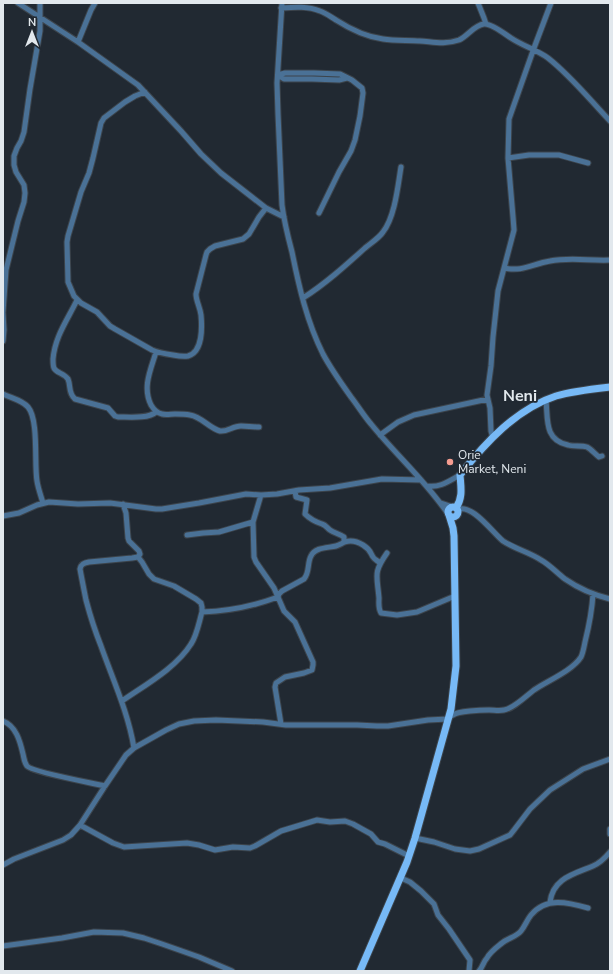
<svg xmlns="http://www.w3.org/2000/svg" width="613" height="974" viewBox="0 0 613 974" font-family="'Nunito Sans',sans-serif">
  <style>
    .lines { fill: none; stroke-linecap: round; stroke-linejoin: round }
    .minor-casing { stroke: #3c444c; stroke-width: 7 }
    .major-casing { stroke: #3c444c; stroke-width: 9 }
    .minor { stroke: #4a7196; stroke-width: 5 }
    .major { stroke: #77b9f6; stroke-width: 7 }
    .poi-dot { fill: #f59c90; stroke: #212932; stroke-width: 1.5 }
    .labels { text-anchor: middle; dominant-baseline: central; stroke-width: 3.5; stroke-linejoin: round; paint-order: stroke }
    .poi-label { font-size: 12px; fill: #e2e8ed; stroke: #212932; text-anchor: start }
    .district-label { font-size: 16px; font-weight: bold; fill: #e2e8ed; stroke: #212932 }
  </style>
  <rect width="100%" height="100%" fill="#212932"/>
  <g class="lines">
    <g class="minor-casing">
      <path id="minor" d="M18 3 78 42 138 85 181 131 201 154 221 173 266 208 284 217
        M282 3 277 83 278 114 282 205C284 221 288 237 292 252 299 287 307 322 323 354 331 369 341 383 351 397 358 406 364 416 371 424 396 455 426 481 448 514
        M478 3 484 18 486 24
        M281 8C295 7 308 6 320 11 326 13 331 17 336 20 350 29 367 37 383 39 395 41 408 40 420 41 434 42 444 45 459 40 468 36 474 25 484 24 491 23 505 34 511 38 523 46 537 50 548 58 571 76 590 100 610 121
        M78 42 91 10 95 3
        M278 75 285 73H314L340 74 352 80 362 88 363 93 360 116 355 140 351 151 339 172 319 213
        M278 75 284 79H312L339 80 347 78
        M145 92 135 96 125 102 104 118 101 123 93 158 89 173 81 192 68 236 67 242 68 282 74 296 81 303 97 312 110 326 115 329 152 350C159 353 166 354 173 355 178 356 183 357 188 356 203 352 202 326 201 315 200 307 196 301 196 294L206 255 207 252 210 249 215 246 243 239 249 234 259 217 266 208
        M508 158 529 155H559L588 163
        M504 268C523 272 532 264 550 261 570 257 590 261 610 260
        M303 298C325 284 345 266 365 248 371 243 379 238 383 232 395 217 398 185 401 167
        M77 300C68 319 55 336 53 359 53 362 53 366 54 368 56 373 64 373 68 379 71 386 68 393 75 399L108 408 115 416 118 417C129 417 148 419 156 412
        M3 312 6 270 18 221 24 202 25 193 24 185 16 172 14 165V156L17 148 21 141 24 132 30 89 40 31V3
        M3 313 4 330 3 341
        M156 352C151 369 142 387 151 405 154 410 157 413 162 414 166 415 171 414 175 414 180 414 185 414 190 415 202 417 209 428 220 431 227 432 233 426 241 426 246 426 253 427 259 427
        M3 394C11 398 22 400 28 407 39 420 34 464 37 481 38 488 41 496 43 503
        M546 400C548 419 544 440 568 445 574 447 581 445 587 447 591 449 595 454 599 457L602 456
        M380 435 398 422 414 415 488 399
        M493 438 491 431 490 408 487 395 491 366 493 337 498 291 514 230 513 217 508 158 509 119 534 48 551 3
        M427 486C440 488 449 481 460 475
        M295 491 296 497 307 500 305 514C310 519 316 522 322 524 326 525 327 528 330 530 334 533 340 534 344 537V542
        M261 495 253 522 254 557 256 562 274 588 284 611 295 622 313 662V665L312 670 304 673 285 677 276 683 275 687 281 724
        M441 503 453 507
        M123 504 126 513 128 538 129 541 139 551 140 554 138 557 132 558 89 562C84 563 81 564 80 569 82 580 84 590 86 600 90 615 95 631 101 646 113 680 128 712 134 748
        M457 510C471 502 493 533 503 541 515 549 529 552 541 560 550 565 557 573 565 579 578 588 594 595 610 599
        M3 516 19 513 37 505 49 502 78 504 110 503 156 509H162L199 503 246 494 261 495 277 494 299 490 330 488 382 479 421 480
        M187 535 203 533 219 532 253 522
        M387 553C373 573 377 575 379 598 379 603 378 608 381 613L397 615 417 612 455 596
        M202 612C228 611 254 606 278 597L279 594 282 591 304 579C310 572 307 563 311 556 315 547 328 548 336 546 340 545 342 543 345 542 351 540 358 542 363 545 370 549 370 552 373 557 374 559 378 561 380 563
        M122 701C145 685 176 668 191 644 197 635 199 622 202 612V607L201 603 196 599 174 586 154 579 149 574 142 562 138 557
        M3 721C16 726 20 741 23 754 24 758 24 762 27 766 32 772 92 783 105 786
        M80 825 113 843 124 847 187 843 199 845 215 850 233 847 250 848 255 846 281 831 317 820 330 822 345 821 353 824 371 834 378 842 385 844 409 856
        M610 829V834
        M415 838 434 842 455 849 470 851 479 849 510 835 514 830 530 809 550 790 583 769 610 759
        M3 865 14 859 63 840 71 835 80 825 105 786 126 755 134 748 166 730 179 724 194 721 216 720 263 722 286 725H357L377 726H388L428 720 448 719C449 718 452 715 453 715 458 711 481 710 489 710 494 710 499 711 504 710 513 709 526 696 534 690 547 681 572 671 581 657 583 653 584 647 585 642 589 626 592 611 593 594
        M401 878 410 882 421 891 434 904 438 915 449 929 470 960 469 971
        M550 902C553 878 574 874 593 866 600 863 605 858 610 852
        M3 946 62 938 94 932 123 933 144 938 162 944 199 957 232 971
        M479 971C483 967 483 962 487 958 490 952 497 947 502 943 508 938 516 937 521 931 525 926 527 920 531 915 546 897 567 902 588 908"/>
    </g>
    <g class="major-casing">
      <path id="major" d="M448 512a5 5 0 1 1 10 0a5 5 0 1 1-10 0Z
        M456 508C463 497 461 488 460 475 485 443 516 409 556 396 573 391 592 389 610 387
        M360 971 407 862 415 838 451 709 456 666 454 536 453 528 449 515"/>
    </g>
    <use href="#minor" class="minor"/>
    <use href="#major" class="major"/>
  </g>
  <circle class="poi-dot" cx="450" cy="462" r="4"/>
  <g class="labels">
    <g class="poi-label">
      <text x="458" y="455">Orie<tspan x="458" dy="14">Market, Neni</tspan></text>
    </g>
    <g class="district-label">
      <text x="520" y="396">Neni</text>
    </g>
  </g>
  <rect width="613" height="974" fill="none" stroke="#e2e8ed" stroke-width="8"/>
  <g transform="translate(32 32)" stroke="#212932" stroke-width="3" paint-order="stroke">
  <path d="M0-3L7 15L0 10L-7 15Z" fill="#e2e8ed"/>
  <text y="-6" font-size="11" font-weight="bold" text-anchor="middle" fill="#e2e8ed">N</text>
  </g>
</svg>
